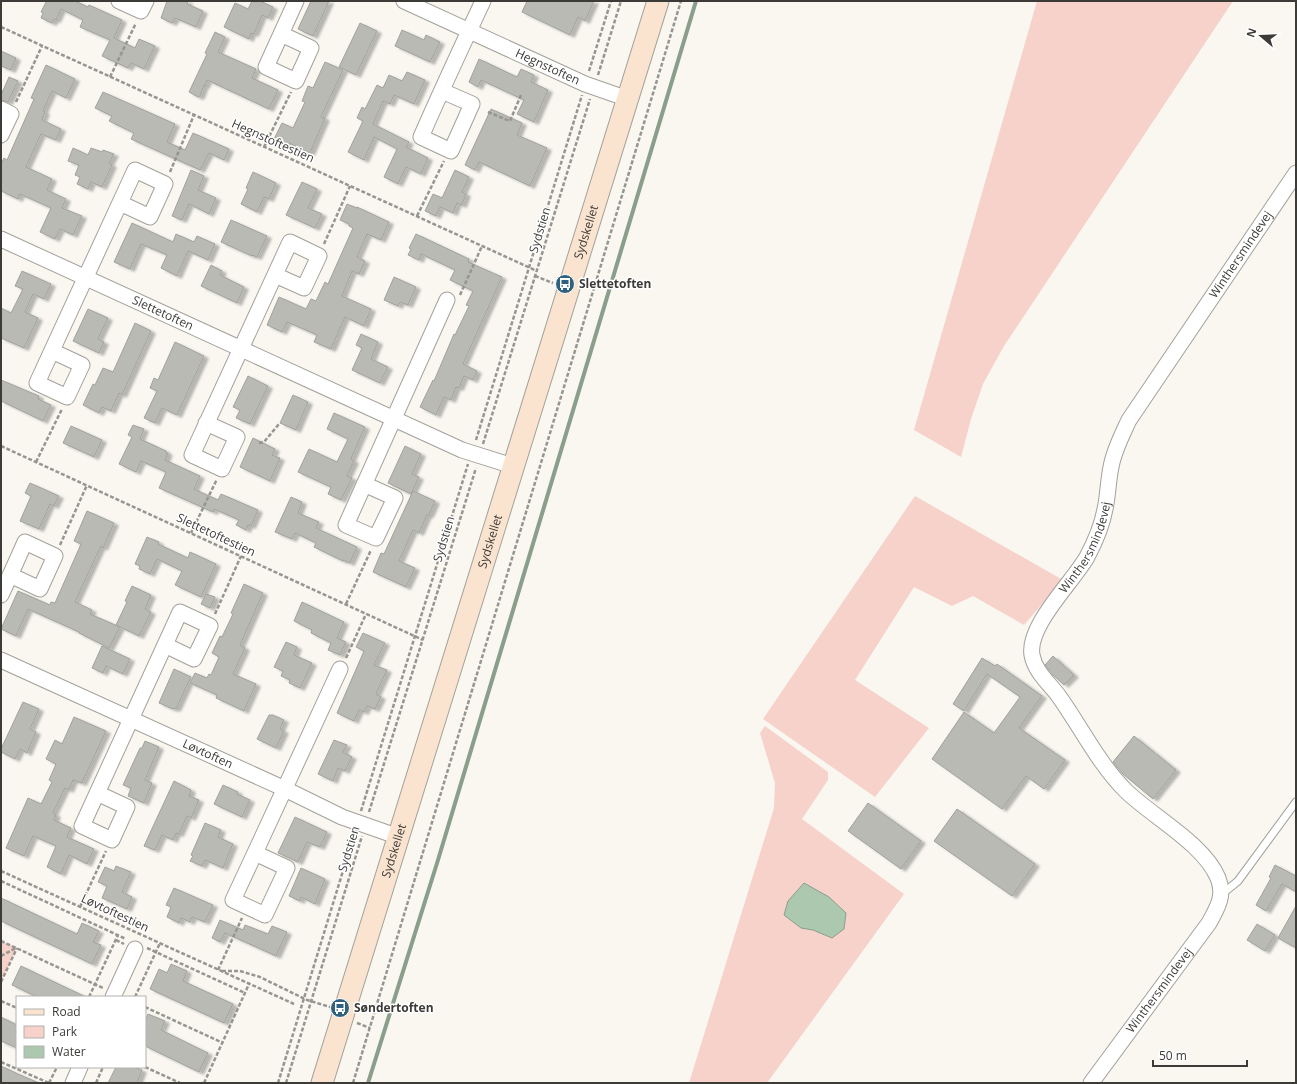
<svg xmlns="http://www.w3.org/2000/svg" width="1297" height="1084" font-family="'Open Sans',sans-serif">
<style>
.green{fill:#f6d2ca}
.water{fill:#acc9b0;stroke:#8a9e8c}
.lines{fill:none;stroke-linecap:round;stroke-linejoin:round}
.stream{stroke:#8a9e8c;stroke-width:4}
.building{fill:#b8bab3;stroke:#a0a29b;filter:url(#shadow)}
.lane-casing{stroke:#a3a19b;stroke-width:9}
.street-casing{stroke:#a3a19b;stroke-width:17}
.secondary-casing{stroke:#a3a19b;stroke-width:23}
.path{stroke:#969590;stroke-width:2.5;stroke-dasharray:4 2;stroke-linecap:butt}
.lane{stroke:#fff;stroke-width:7}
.street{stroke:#fff;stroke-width:15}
.secondary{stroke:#fae4cf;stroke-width:21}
.labels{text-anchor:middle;stroke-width:3;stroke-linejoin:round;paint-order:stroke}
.street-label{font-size:12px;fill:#3c3b38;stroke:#fff}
.poi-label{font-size:12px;font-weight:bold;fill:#3c3b38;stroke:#fff;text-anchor:start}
</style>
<defs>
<filter id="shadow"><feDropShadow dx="4.5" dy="2.5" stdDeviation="1" flood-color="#0004"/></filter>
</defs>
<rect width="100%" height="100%" fill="#f9f7f0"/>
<!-- green -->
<g class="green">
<path d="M1037,1H1233L1004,346L983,384L971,419L961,457L914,430Z"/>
<path d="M915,496L1063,580L1024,625L973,596L952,606L914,587L855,680L929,728L875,797L763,719Z"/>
<path d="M765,726L828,772V780L802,819L904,894L767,1083H689L774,808L775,783L760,733Z"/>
<path d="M1,941L17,948L1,982Z"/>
</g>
<!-- water -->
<path class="water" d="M804,883L829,897L846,913L844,929L832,938L813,930L801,928L784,915L788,901Z"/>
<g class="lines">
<!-- stream -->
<path class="stream" d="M368,1083L438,860L696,1"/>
</g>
<!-- building -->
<g class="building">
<path d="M45,1H75L88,7L89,5L122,20L114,38L135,48L139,39L155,46L144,69L131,63L128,68L102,56L110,40L80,27L83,20L61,9L56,20L54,19L52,23L41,18L43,13L41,12L46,2Z"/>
<path d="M167,1H188L187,4L203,11L196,27L175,18L172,23L161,18Z"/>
<path d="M252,1H260L273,7L268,18L262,15L254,34L251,33L249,39L224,27L235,3L248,9Z"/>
<path d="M311,1H329L313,36L298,29Z"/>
<path d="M527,1H594L585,21L578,17L570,35L522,12Z"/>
<path d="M360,23L377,31L356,75L339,67Z"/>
<path d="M402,30L424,40L426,35L440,42L430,62L395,46Z"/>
<path d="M215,32L225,37L218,52L256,69L252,78L278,90L269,109L207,80L205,86L204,85L200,96L198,97L189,92L207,54L205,53Z"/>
<path d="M1,51L16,58L11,70L1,66Z"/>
<path d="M479,59L517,77L521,69L534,75L531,82L548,90L534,122L517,114L524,100L481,80L478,87L469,82Z"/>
<path d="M325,62L343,70L321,117L325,118L310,153L289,143L286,149L272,143L282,123L293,128L305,102L302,101L308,86L313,88Z"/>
<path d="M46,65L75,79L66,98L52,91L43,111L45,112L42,120L61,129L56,140L41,134L26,167L52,179L47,190L66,199L62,208L82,216L73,235L60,229L55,239L40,232L51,208L20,194L18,199L1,191V164L4,158L7,160L34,99L31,98Z"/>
<path d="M407,72L425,80L414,104L394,95L390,104L383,101L373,124L409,142L406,147L428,158L421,174L406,167L398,184L384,177L397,149L374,137L364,160L348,152L363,121L357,118L362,107L365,109L377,85L383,88L389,75L402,81Z"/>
<path d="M9,77L18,81L8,102L1,100V95Z"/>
<path d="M103,92L175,124L167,142L185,150L193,133L229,149L224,160L209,153L200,170L131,139L134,133L109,121L112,116L95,108Z"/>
<path d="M491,109L522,123L517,135L547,148L530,186L479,162L475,170L465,165Z"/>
<path d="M73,148L88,155L91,148L102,152L103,150L114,154L109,163L112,165L102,187L91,182L88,189L77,184L80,177L75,175L79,165L68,161Z"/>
<path d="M191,170L204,176L198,190L216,198L209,214L189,204L182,220L172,216Z"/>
<path d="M455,170L469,177L462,192L466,194L462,205L457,203L453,213L440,207L436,216L425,211L433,194L442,198Z"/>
<path d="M253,172L276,183L269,199L264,197L257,212L241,204L248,189L246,188Z"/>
<path d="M302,182L317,189L308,208L322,214L315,228L286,215Z"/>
<path d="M347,204L357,208V207L389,222L381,240L367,234L357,257L365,261L359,274L352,271L342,296L371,309L364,326L345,317L331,349L314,342L317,335L287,322L282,332L267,325L279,297L306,309L311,299L316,301L325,282L328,284L353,228L349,226V224L340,220Z"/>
<path d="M231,220L267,236L257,257L252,255V256L221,242Z"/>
<path d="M132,223L173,242L176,234L194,242L197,236L215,244L208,260L188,251L177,276L161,268L167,255L141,244L130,269L114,262Z"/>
<path d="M416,234L469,259L468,262L502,277L463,364L477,371L473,380L464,376L459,388L456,387L451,400L444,397L436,415L420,407L433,380L434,381L454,334L455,335L469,306L466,305L473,291L450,280L455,270L421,254L419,260L408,255L411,249L409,248Z"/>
<path d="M211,265L222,271L220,275L244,287L237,303L201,286Z"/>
<path d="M22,271L51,284L44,299L33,294L25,312L38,318L24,348L1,338V308L11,313L23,289L15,286Z"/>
<path d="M394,277L416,287L408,305L400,302L398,306L384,300Z"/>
<path d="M88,309L108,318L98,339L104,342L99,353L73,341Z"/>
<path d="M135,323L151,331L122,395L119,393L111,411L102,407L99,413L83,405L93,384L95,385L103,368L113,372Z"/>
<path d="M361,334L378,342L371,359L388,367L380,383L352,370L362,348L356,345Z"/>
<path d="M175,342L204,356L177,415L162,408L155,423L144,418L157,391L150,388L154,378L158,380Z"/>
<path d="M248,376L268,386L250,424L236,418L240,410L233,407Z"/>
<path d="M1,380L39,396L38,399L51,405L43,421L1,401Z"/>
<path d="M293,395L308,402L296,430L280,423Z"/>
<path d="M334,413L365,427L351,459L354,461L347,476L352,478L341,500L328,494L331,487L298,472L309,449L337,462L348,439L327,429Z"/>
<path d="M133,425L144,429L140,439L166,451V453H168L165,460L200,476L194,489L218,500L221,494L258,510L251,526L248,525L246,530L236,525L239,520L214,509L213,512L159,488L166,472L141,461L136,472L119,464L132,437L128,435Z"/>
<path d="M71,426L102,440L94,457L63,443Z"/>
<path d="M253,438L275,449L272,455L280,458L270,481L240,467Z"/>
<path d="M405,446L421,454L412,474L419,477L411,494L388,483Z"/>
<path d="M30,483L59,496L54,506L50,504L39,529L20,521L31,496L25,493Z"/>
<path d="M413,491L435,501L429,515H427L419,533L413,530L399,561L415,568L406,587L373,572L381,553L384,554Z"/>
<path d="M291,497L302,502L298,513L319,522L316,528L357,547L350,563L343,560V561L314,547L316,543L295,533L292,539L275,532Z"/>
<path d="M87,511L114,523L103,548L101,546L75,602L92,610L90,614L120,627L109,648L79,633V632L28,609L16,636L1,629L18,591L50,605L51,602L55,603L81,544L74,541Z"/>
<path d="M147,537L159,542L158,544L188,558L190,552L216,564L201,597L175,585L182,571L157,559L150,574L139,569L140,566L135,564Z"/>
<path d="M244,584L263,593L240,645L245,648L233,674L256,684L244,711L216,698L217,695L190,683L195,673L207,678L209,674L211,675L219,657L212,653L220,636L222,637L233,614L231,613Z"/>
<path d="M132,586L151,595L145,609L151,612L139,636L116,625L127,602L125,601Z"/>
<path d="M206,594L215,597L210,608L201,604Z"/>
<path d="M302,602L344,622L337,638L346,642L340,655L328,650L331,643L311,633L312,630L294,621Z"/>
<path d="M363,633L385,643L374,665L387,670L376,694L381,697L375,709L367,706L364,712L359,710L354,721L337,713L364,651L356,647Z"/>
<path d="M286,642L297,647L294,655L312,663L300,688L289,683L290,680L281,676L283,671L274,667Z"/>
<path d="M102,646L130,659L123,674L106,666L103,673L92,668Z"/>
<path d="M1053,656L1074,675L1064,685L1053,675L1045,665Z"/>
<path d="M982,658L995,666L997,664L1042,696L1019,728L1065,760L1044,789L1026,776L1002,809L932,759L964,712L994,733L1020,697L987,674L964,711L953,704Z"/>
<path d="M174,669L191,677L176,709L174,708L173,709L159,703Z"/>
<path d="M23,702L39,709L30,729L36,732L27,753L20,749L15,759L1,752V749Z"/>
<path d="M269,715H273L284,720L280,729L284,731L276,748L257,739Z"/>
<path d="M74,717L106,731L82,783L73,780L69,790L65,788L53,813L56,815L54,820L71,828L67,837L94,849L87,864L69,855L61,874L47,867L56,846L33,836L24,856L6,848L28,798L41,804L52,782L49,780L56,764L46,759L55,740L62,744Z"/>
<path d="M1134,736L1176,770L1153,799L1123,774L1113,762Z"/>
<path d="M334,740L347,745L343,752L352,757L345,771L338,768L333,781L318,774Z"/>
<path d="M145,741L159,747L145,780L152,783L144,803L128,796L131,788L123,785L140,748H142Z"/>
<path d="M174,781L191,790L189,796L199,800L191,818L187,816L179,834L176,833L173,840L162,835L155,850L144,846Z"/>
<path d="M223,785L238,792L237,794L250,800L242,817L214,804Z"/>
<path d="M868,803L921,841L901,869L848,831Z"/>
<path d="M957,809L1035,864L1012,896L934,841Z"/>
<path d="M295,817L327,832L320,847L307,842L298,862L278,853Z"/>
<path d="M205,823L221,830L218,837L233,844L223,868L205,860L202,866L190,861L193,856L191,855Z"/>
<path d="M1275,865L1296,876V892L1282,884L1266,911L1256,905L1271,878L1269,877Z"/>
<path d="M116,866L131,872L122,892L132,897L127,909L102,898L107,886L98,882L105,867L114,871Z"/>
<path d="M301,868L325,879L315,904L301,897L300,901L289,896Z"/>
<path d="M174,888L213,905L205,922L192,917L190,922L181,918L179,923L167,917L171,907L166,905Z"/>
<path d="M1,898L77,934L82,923L99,931L93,942L101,945L92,964L1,921Z"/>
<path d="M1296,906V948L1278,938Z"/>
<path d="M220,920L243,930L245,925L268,934L272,926L287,932L276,956L225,933L220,942L212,938Z"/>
<path d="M1257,924L1275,935L1265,951L1247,940Z"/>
<path d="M171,964L187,971L183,981L233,1004L224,1023L150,989L159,969L167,973Z"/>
<path d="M21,966L48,979L86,997H37L12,985Z"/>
<path d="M148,1014L165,1021L161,1030L208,1053L199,1072L145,1046V1021Z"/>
<path d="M1,1017L17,1025V1048L1,1041Z"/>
<path d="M1,1066L18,1074L39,1083H1Z"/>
<path d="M116,1067H134L142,1070L137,1083H108Z"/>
</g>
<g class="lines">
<defs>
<path id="lane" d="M1222,894L1238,881L1296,802"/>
<g id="street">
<path d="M119,1L141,11L146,1"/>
<path id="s1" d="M404,1L585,84L628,99"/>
<path d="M281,34L311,48L296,81L266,67L296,1"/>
<path d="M442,91L472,104L451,151L421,137C441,91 462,46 483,1"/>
<path d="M1,109L11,114L1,135"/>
<path id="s2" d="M1,239L462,450L513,466"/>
<path d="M52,351L82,365L67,397L37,383L135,170L165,184L150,217L120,203"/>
<path d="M206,423L237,437L222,469L192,455L290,242L319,256L304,288L275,275"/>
<path d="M364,484L395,498L376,538L346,525L447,300"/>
<path d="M1,595C9,578 17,560 25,542L55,556L40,589L10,575"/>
<path id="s3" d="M1,660L285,789L342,817L399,837"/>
<path d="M97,793L127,807L112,840L82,826L180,612L210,626L194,659L165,645"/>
<path d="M255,853L287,868L265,915L233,900L260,842L340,669"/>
<path d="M113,997L135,949"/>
<path d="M73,1083L80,1067"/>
<path id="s4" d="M1091,1083L1209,923C1218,907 1225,895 1218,878C1204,844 1153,817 1126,791C1098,763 1081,727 1058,695C1049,683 1035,672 1032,655C1027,626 1072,583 1087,557C1095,542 1102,526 1105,509C1108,496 1108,481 1111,467C1114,450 1122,435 1129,420L1296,173"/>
</g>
<g id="secondary">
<path id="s5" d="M322,1083L658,1"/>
</g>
</defs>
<!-- lane casing -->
<use href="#lane" class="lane-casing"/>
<!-- street casing -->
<use href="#street" class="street-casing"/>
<!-- secondary casing -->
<use href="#secondary" class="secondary-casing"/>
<!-- path -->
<g class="path">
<path d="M1,27L537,271"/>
<path d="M589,71L611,1"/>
<path d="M598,75L621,1"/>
<path d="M110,77L136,23"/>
<path d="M16,102L42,46"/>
<path d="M488,112L510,121L521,95"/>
<path d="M264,147L291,92"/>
<path d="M170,172L194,115"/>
<path d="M417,216L444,161"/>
<path d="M324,244L350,186"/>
<path d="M535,276L553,283"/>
<path d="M460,295L482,246"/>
<path d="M476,440L582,95"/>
<path d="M259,443L264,442L279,424"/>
<path d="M483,444L590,99"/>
<path d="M1,446L423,640"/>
<path d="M36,462L62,409"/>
<path d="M191,533L217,479"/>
<path d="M60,545L87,485"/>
<path d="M346,604L371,550"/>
<path d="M215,614L241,556"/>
<path d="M346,658L366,614"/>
<path d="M361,811L468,464"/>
<path d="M369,812L476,468"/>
<path d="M1,871L294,1004"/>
<path d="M1,881L126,939"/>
<path d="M80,907L106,851"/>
<path d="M116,940L124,944"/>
<path d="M1,941L103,988"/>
<path d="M147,948L245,993"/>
<path d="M1,956L16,948"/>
<path d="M218,970L242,918"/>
<path d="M222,971H240L260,977L307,1000L330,1007"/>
<path d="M1,982L17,948"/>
<path d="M89,997L118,935"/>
<path d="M135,997L160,943"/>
<path d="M1,1001L17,1008"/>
<path d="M145,1007L223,1043"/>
<path d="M357,1023L370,1028"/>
<path d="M1,1062L49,1083"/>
<path d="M145,1067L180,1083"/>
<path d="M49,1083L57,1067"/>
<path d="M96,1083L103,1067"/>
<path d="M204,1083L249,984"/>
<path d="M278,1083L354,835"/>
<path d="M286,1083L362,836"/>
<path d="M353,1083L681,1"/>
</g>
<!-- lane -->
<use href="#lane" class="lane"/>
<!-- street -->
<use href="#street" class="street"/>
<!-- secondary -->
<use href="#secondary" class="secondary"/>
</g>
<!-- icons -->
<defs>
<symbol id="bus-disc" viewBox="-11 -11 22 22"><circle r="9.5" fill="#30617f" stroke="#fff"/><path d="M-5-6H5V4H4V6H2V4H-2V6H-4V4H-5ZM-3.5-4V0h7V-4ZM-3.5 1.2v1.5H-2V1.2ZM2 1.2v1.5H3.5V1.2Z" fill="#fff"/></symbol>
</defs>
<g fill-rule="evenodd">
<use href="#bus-disc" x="554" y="273" width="22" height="22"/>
<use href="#bus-disc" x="329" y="997" width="22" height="22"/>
</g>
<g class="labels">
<!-- street labels -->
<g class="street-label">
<text dy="4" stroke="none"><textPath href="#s1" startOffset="158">Hegnstoften</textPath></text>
<text transform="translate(273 141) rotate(24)" y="4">Hegnstoftestien</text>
<text transform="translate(540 230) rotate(-73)" y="4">Sydstien</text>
<text dy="4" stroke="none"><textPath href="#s5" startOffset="891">Sydskellet</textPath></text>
<text dy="4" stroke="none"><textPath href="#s4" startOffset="999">Winthersmindevej</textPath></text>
<text dy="4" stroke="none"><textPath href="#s2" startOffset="178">Slettetoften</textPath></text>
<text transform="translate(216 535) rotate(25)" y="4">Slettetoftestien</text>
<text transform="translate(444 539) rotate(-73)" y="4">Sydstien</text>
<text dy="4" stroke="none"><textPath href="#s5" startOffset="567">Sydskellet</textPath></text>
<text dy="4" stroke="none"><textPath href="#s4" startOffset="663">Winthersmindevej</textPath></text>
<text dy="4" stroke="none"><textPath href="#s3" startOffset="227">Løvtoften</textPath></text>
<text transform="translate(349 849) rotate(-73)" y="4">Sydstien</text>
<text dy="4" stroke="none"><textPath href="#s5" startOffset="243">Sydskellet</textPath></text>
<text transform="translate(115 913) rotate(25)" y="4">Løvtoftestien</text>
<text dy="4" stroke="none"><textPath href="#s4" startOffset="115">Winthersmindevej</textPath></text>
</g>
<!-- poi labels -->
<g class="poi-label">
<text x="579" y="288">Slettetoften</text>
<text x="354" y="1012">Søndertoften</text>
</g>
</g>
<!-- border -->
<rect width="1297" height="1084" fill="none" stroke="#3c3b38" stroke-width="4"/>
<!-- legend -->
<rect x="16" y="996" width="130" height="72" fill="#ffffff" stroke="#b1b1af"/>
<rect x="24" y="1009" width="20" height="6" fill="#fae4cf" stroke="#b1b1af"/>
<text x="52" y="1016" font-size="12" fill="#3c3b38">Road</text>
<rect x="24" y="1026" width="20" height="12" fill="#f6d2ca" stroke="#b1b1af"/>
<text x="52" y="1036" font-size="12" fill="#3c3b38">Park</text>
<rect x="24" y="1046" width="20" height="12" fill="#acc9b0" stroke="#b1b1af"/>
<text x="52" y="1056" font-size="12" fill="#3c3b38">Water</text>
<!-- north arrow -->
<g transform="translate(1261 36) rotate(289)" stroke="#ffffff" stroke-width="3" paint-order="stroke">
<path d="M0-3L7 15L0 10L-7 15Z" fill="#3c3b38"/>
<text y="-6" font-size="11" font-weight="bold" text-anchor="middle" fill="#3c3b38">N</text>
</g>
<!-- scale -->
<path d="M1153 1060v6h94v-6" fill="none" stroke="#3c3b38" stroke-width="2"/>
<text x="1159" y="1060" font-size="12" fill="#3c3b38" stroke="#ffffff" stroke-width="3" paint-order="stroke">50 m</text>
</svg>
